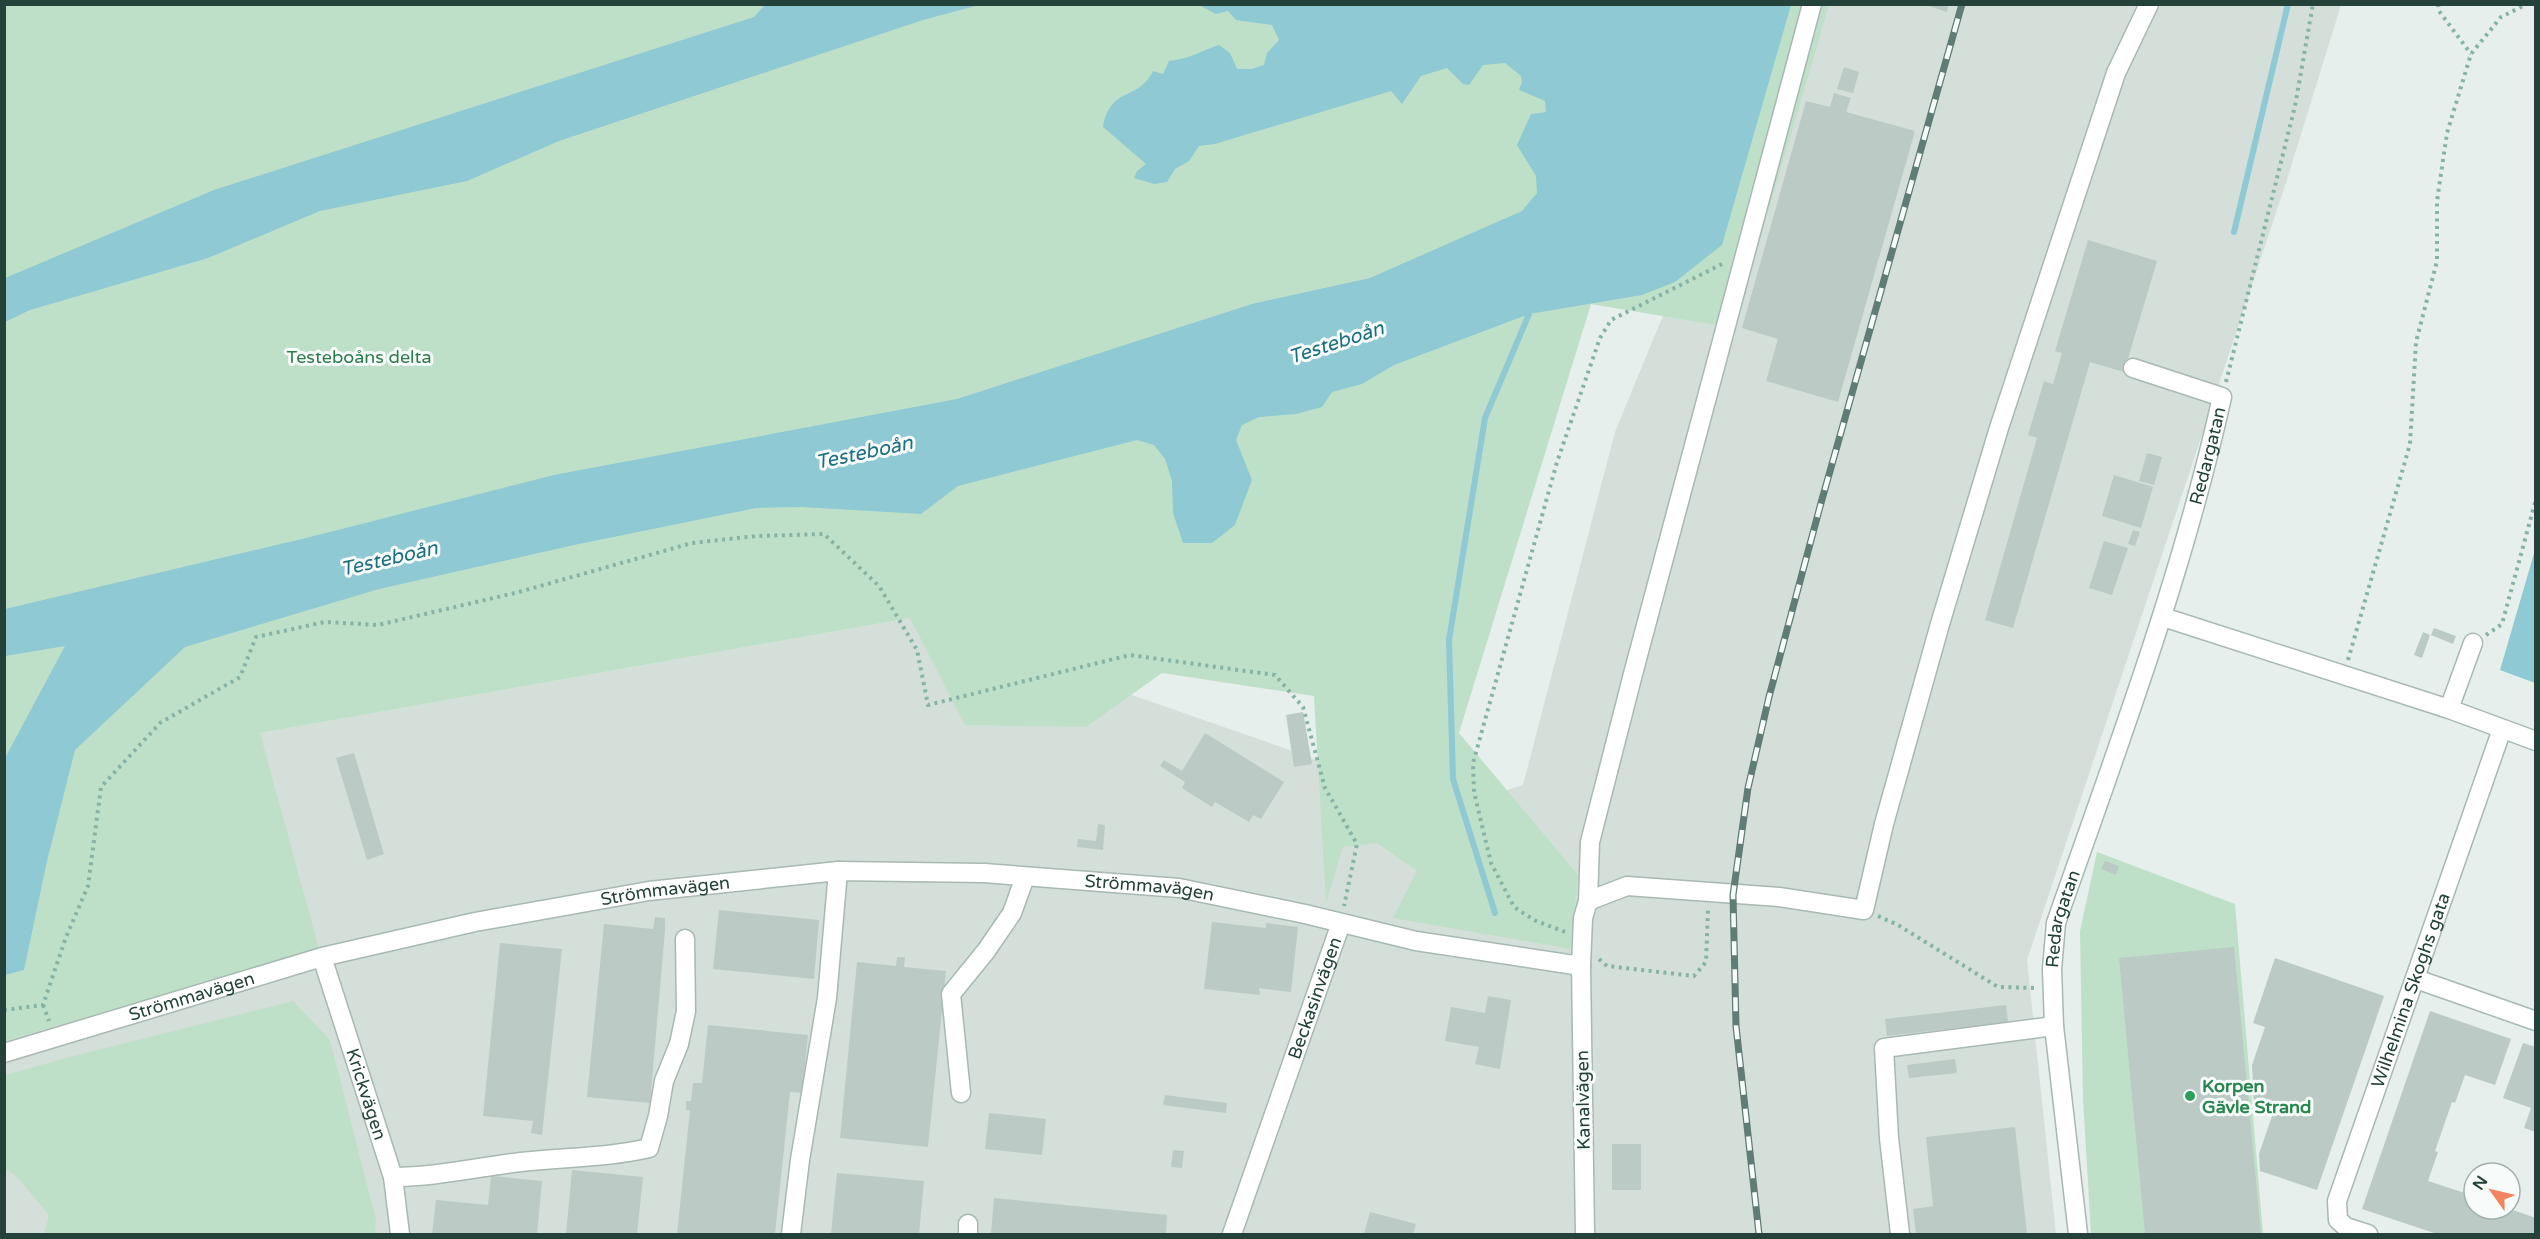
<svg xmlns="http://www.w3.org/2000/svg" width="2540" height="1239" font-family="'Varela Round',sans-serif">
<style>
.built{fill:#d4dfda}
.green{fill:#bfe0c8}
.water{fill:#8ec9d4}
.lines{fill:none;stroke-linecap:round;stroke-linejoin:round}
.stream{stroke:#8ec9d4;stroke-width:6}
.building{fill:#bbcac4}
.minor-casing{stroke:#a8b8b2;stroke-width:21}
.path{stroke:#86b3a5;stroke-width:4;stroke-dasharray:3 4.5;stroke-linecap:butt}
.minor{stroke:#fff;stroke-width:18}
.rail-casing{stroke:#5f7d75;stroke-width:7}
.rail{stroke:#f7fbf9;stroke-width:4.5;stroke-dasharray:14;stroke-linecap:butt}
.leisure-dot{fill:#2e9e5b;stroke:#f7fbf9;stroke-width:2}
.labels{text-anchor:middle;stroke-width:6;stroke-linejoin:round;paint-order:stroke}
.park-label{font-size:18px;fill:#2d7a4b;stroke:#f7fbf9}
.street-label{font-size:18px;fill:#24423a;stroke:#f7fbf9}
.leisure-label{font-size:18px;font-weight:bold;fill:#27864d;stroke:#f7fbf9;text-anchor:start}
.water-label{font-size:20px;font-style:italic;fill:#1c6f80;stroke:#f7fbf9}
</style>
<rect width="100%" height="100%" fill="#e6efeb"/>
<!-- built -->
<path class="built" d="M1791,5H2341L2285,186L2027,960L2056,1234H5V1033L318,949L259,733L910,618L1304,755L1435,814L1523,785L1615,432Z"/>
<!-- green -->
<g class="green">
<path d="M4,5H1829L1734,328L1591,304L1459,733L1578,875L1571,949L1393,918L1417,871L1377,843L1343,847L1326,903L1314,696L1162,673L1086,727L965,725L910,618L260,733L319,949L5,1041Z"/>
<path d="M2097,852L2235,904L2263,1234H2091L2083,1099L2080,931Z"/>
<path d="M293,1001L330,1040L376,1220L375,1234H44L49,1215L17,1177L5,1168V1075L73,1056Z"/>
</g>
<!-- water -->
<g class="water">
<path d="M765,5H979L923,20L559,141L467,181L320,211L208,258L30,310L5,322V278L214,190L754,17Z"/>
<path d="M1199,5H1791L1722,245L1675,282L1642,295L1529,314L1394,365L1362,384L1332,392L1322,407L1296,414L1259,417L1242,425L1236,440L1252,480L1235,525L1212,543H1183L1173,513L1172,481L1165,459L1154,445L1137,440L958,486L921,514L802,507L756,508L574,545L379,589L185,647L75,750L47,861L24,970L5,975V758L65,646L5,656V609L310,537L554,475L957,399L1252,304L1370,278L1522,211L1537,193L1536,176L1517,145L1531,114L1546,112L1545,101L1519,90L1522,82L1521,76L1505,63L1483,65L1469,85L1463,84L1447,68L1421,76L1402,104L1391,91L1215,144L1199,146L1189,161L1175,169L1167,182L1154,184L1134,178L1137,171L1146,164L1103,127C1111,85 1138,102 1153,71L1163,74L1169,61C1189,59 1201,51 1219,45L1230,53L1237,69H1251L1264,65L1267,53L1279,40L1272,25L1236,20L1228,11L1216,14Z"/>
<path d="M2535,550V683L2500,670Z"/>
</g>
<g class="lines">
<!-- stream -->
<g class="stream">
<path d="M2234,232L2288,4"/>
<path d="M1495,913L1453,779L1449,640L1485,418L1529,314"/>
</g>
</g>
<!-- building -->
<g class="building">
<path d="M1923,4H1949L1947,12Z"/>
<path d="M1844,67L1859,72L1853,93L1837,89Z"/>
<path d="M1834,93L1851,98L1846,112L1915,131L1838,402L1766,381L1778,339L1742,328L1806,101L1830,107Z"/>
<path d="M2088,240L2157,261L2124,372L2090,362L2013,628L1985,620L2037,438L2028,435L2044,381L2053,384L2062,353L2055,351Z"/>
<path d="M2147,453L2162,457L2154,485L2139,481Z"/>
<path d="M2114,475L2153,487L2141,528L2102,516Z"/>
<path d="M2133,530L2140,532L2135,546L2128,544Z"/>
<path d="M2104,541L2128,548L2112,595L2089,588Z"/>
<path d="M2434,628L2456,636L2453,644L2431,635Z"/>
<path d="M2423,632L2430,635L2422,658L2414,655Z"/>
<path d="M1303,712L1312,764L1294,767L1286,715Z"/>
<path d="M1205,733L1284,782L1261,819L1253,815L1249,822L1215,802L1212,807L1182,788L1185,782L1160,766L1164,760L1182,771Z"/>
<path d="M354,753L384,854L367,860L336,758Z"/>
<path d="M1098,824L1105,825L1103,850L1077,847L1078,839L1096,841Z"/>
<path d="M2105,861L2119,866L2116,875L2101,869Z"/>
<path d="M719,910L819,920L814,979L713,969Z"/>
<path d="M655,917L665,918V930L650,1103L587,1097L604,924L653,929Z"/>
<path d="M1212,922L1266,928V923L1298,927L1291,992L1259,988L1260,995L1204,989Z"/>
<path d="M500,943L562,949L542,1135L531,1133L533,1121L483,1116Z"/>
<path d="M2234,947L2261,1234H2145L2119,958Z"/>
<path d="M897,957H905L904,967L946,971L928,1147L840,1138L857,962L896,966Z"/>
<path d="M2275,958L2384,996L2317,1190L2260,1171L2259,1154L2273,1113L2254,1107L2252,1065L2265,1027L2253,1023Z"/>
<path d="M1488,996L1511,1000L1500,1069L1475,1064L1479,1047L1445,1041L1451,1007L1485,1013Z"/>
<path d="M2006,1005L2008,1022L1887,1036L1885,1019Z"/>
<path d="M2430,1011L2511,1039L2495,1085L2465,1075L2455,1103L2452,1102L2435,1151L2438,1152L2428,1181L2474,1196V1209H2510L2536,1218V1234H2437L2362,1209Z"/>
<path d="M708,1025L808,1035L802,1093L790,1092L775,1234H677L690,1110H686V1101H691L693,1083H702Z"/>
<path d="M2523,1043L2536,1047V1132L2524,1128L2531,1108L2503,1098Z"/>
<path d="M1955,1059L1957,1073L1909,1078L1907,1065Z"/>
<path d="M1165,1095L1227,1103L1226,1113L1163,1105Z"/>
<path d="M989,1113L1046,1119L1042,1155L985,1149Z"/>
<path d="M2015,1127L2027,1234H1916L1913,1209L1933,1206L1926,1137Z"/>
<rect x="1612" y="1144" width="29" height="46"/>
<path d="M1173,1150L1184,1151L1182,1168L1171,1167Z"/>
<path d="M572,1170L643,1177L637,1234H566Z"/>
<path d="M837,1173L924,1181L919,1234H831Z"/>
<path d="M491,1176L542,1181L537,1234H432L436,1200L488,1205Z"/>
<path d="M994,1198L1167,1215L1166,1234H991Z"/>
<path d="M1370,1212L1416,1224L1413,1234H1364Z"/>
</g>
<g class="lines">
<defs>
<g id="minor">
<path d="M2163,617L2449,709L2536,741"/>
<path d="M2449,709L2473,643"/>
<path d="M1588,901L1627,886L1779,897L1864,910L1884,824L1940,624L1999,428L2116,73L2149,4"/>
<path id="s1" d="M322,957L393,1177L400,1234"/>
<path d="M2416,979L2536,1021"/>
<path id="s2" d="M4,1053L322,957L475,922L649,891L838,871L984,873L1179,888L1305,914L1416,941L1581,966"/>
<path d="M961,1093L951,994L986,951L1012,913L1025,877"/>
<path d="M393,1177C436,1177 478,1167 521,1162C564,1157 606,1158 649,1148L658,1116L664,1081L679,1044L686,1011L685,939"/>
<path d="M968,1224V1234"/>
<path d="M791,1234L800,1160L827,998L838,871"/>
<path id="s3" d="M1232,1234L1341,923"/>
<path d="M1585,1234L1581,966L1583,918L1588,901L1590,842L1633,674L1812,4"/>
<path d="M1900,1234L1889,1138L1884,1048L2054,1026"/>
<path id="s4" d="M2078,1234L2054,1026L2052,969L2056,923C2117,749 2182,577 2222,397L2133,368"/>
<path id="s5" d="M2368,1234L2346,1227L2338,1220L2337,1201L2502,729"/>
</g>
</defs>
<!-- minor casing -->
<use href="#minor" class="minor-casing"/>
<!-- path -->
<g class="path">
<path d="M2438,4L2439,11L2471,54"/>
<path d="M2226,382L2295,106L2313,4"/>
<path d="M2486,635L2502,624L2536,499"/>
<path d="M2348,660L2410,444L2416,342L2437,261V201L2447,133L2471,54L2501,17L2527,4"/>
<path d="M1878,916L1898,925L1998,987L2037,988"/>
<path d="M1565,932L1534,920L1514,907L1491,863L1474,792L1473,763L1557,462L1600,338L1611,320L1726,262"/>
<path d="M1599,959L1607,966L1694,976L1706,962L1708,909"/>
<path d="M43,1005L49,1021"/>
<path d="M4,1010L43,1005L66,937L88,886L101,787L160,723L240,677L256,637L325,622L378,625L519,592L692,543L756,536L824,534L879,586L917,650L928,705L1130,655L1275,675L1303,707L1325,788L1357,844L1344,906"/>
</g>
<!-- minor -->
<use href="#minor" class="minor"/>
<defs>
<path id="rail" d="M1759,1234L1736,1026L1733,895L1748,788L1769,697L1821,503L1962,4"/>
</defs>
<!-- rail casing -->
<use href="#rail" class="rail-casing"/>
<!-- rail -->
<use href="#rail" class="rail"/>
</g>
<!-- markers -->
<circle class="leisure-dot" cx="2190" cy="1096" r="6"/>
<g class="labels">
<!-- park labels -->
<g class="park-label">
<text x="359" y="363">Testeboåns delta</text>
</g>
<!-- street labels -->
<g class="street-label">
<text dy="6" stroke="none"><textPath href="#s4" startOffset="804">Redargatan</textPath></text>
<text dy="6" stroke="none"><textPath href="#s2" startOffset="1168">Strömmavägen</textPath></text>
<text dy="6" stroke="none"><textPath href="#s2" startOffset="682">Strömmavägen</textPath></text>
<text dy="6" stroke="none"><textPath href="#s4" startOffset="318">Redargatan</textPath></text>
<text dy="6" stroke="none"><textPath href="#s5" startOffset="276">Wilhelmina Skoghs gata</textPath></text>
<text dy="6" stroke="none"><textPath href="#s2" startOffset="196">Strömmavägen</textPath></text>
<text dy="6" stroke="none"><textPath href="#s3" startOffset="250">Beckasinvägen</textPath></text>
<text dy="6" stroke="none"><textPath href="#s1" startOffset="144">Krickvägen</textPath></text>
<text transform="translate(1583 1100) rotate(-91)" y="6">Kanalvägen</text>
</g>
<!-- leisure labels -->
<g class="leisure-label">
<text x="2202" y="1092">Korpen<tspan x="2202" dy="21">Gävle Strand</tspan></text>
</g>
<!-- water labels -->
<g class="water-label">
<text transform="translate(1336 342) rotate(-18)" y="7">Testeboån</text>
<text transform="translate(864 452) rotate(-12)" y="7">Testeboån</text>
<text transform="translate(389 558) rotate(-13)" y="7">Testeboån</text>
</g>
</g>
<!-- border -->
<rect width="2540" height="1239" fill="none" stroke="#24423a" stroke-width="12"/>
<!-- north arrow -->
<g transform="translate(2492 1191) rotate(304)"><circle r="28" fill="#f7fbf9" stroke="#a3b1ad" stroke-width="1.5"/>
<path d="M0-4.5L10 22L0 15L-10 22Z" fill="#f4845f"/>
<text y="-9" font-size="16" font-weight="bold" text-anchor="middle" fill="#24423a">N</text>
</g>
</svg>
